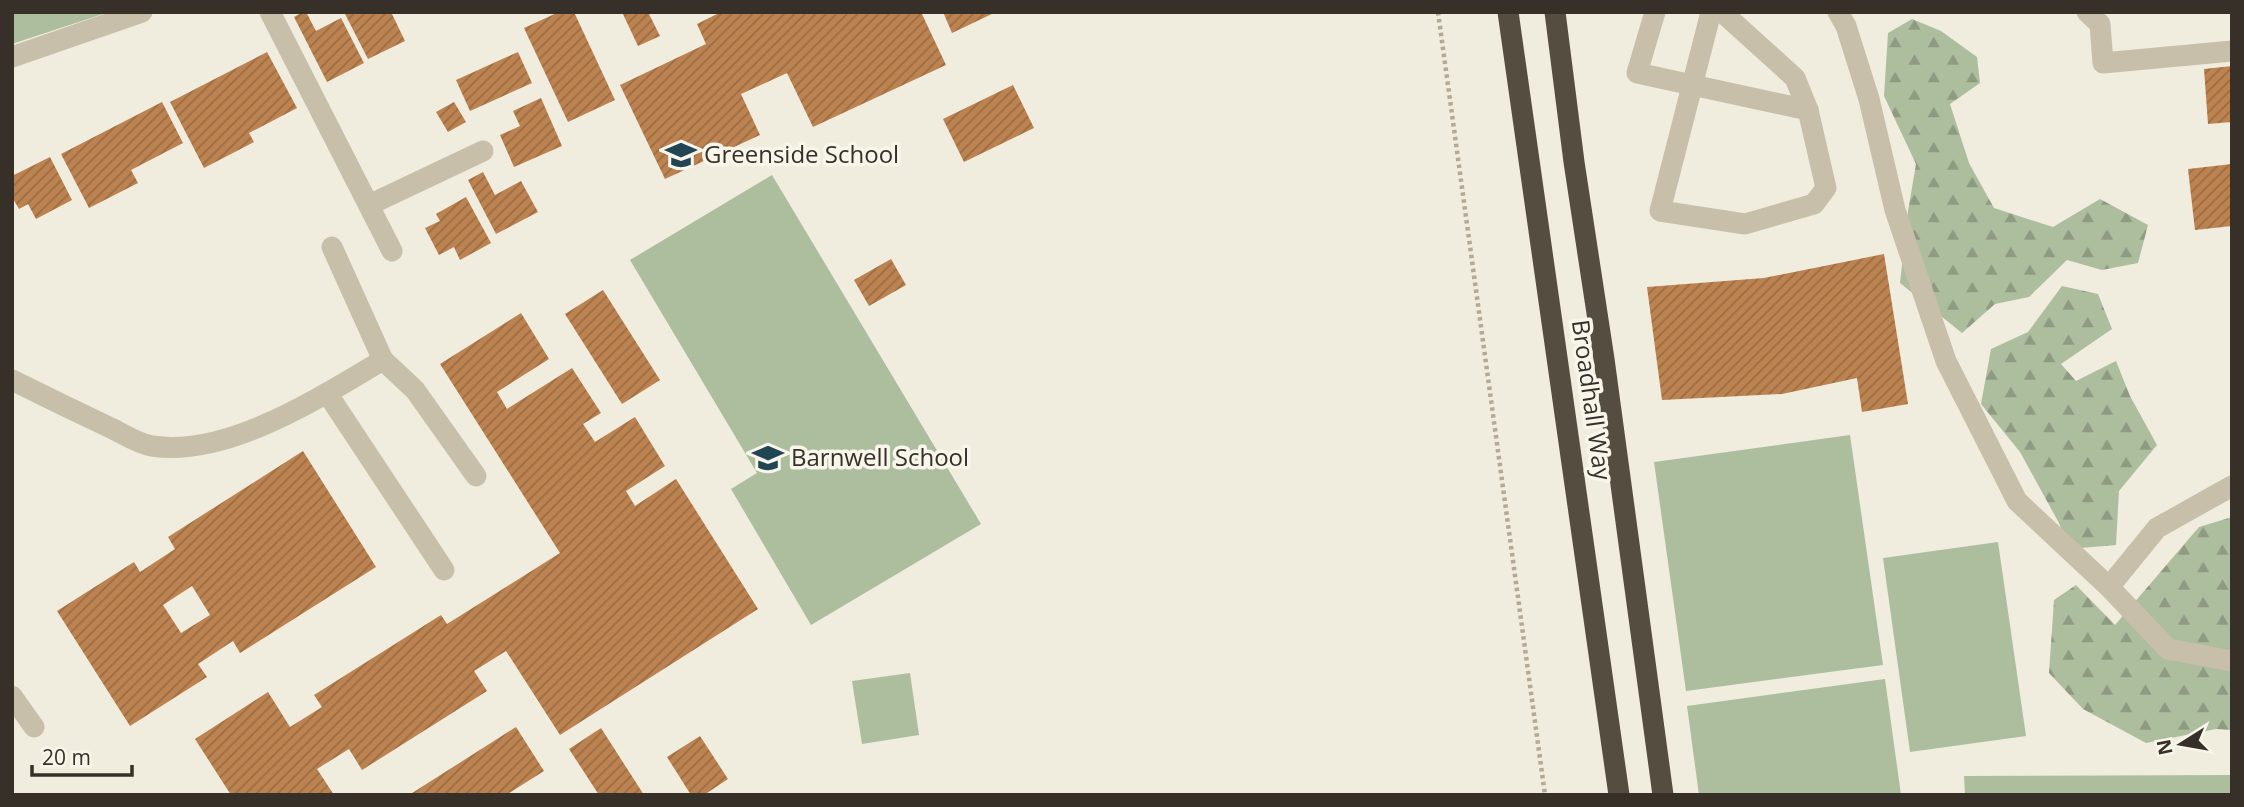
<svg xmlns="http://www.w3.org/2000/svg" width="2244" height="807" font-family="'Open Sans',sans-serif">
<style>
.green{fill:#adbe9f}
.forest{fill:url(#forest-firs)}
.building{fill:url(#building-hatch);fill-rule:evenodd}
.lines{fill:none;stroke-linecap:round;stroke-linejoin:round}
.path{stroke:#b3a995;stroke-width:4.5;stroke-dasharray:3.5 3.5;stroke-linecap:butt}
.minor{stroke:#c8bfab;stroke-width:21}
.highway{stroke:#564d41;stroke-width:21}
.labels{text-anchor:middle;stroke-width:7;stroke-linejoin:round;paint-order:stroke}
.poi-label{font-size:24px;fill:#363029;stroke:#f8f5ea;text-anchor:start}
.street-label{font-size:24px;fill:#363029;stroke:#f8f5ea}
</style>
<defs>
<pattern id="forest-firs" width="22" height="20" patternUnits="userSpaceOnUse" patternTransform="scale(1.75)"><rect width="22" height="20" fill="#adbe9f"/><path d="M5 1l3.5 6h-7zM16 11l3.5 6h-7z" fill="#8e9b82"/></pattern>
<pattern id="building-hatch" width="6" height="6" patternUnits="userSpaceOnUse" patternTransform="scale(1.75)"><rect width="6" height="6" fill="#bc8351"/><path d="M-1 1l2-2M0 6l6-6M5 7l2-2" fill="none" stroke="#9a6c43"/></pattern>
</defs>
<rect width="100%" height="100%" fill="#f0ecde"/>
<!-- green -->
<g class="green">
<path d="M12,12H109L12,44Z"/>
<path d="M772,175L981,524L811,625L731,489L757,473L630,260Z"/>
<path d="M1850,435L1883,665L1686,691L1654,462Z"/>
<path d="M1998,542L2026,736L1910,752L1883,558Z"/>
<path d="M910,673L919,735L862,744L852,681Z"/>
<path d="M1885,679L1901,795H1699L1687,706Z"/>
<path d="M2232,775V795H1965L1964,776Z"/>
</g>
<!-- forest -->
<g class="forest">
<path d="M1912,19L1941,31L1977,57L1980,83L1950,104L1969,163L1994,208L2053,227L2100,199L2148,225L2138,263L2102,270L2067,260L2029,297L1995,304L1962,333L1900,283L1908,211L1916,164L1884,96L1888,33Z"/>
<path d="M2062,286L2098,294L2112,329L2061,364L2076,381L2116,361L2130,396L2157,445L2119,491L2116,545L2069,549L2059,523L2020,452L1981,404L1991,349L2028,332Z"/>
<path d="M2232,517V730L2216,729L2146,743L2083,709L2049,673L2054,600L2076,585L2115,625L2199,527Z"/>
</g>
<!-- building -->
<g class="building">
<path d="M303,12H306L316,31L341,18L364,63L327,82L294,17Z"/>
<path d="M344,12H391L405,41L368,59Z"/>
<path d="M559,12H574L615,100L568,122L524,28Z"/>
<path d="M622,12H648L660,36L638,46Z"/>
<path d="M721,12H921L946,65L813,127L787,73L741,94L760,135L665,179L620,85L706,44L697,24Z"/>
<path d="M943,12H996L952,33Z"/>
<path d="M267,52L297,108L249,133L254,142L204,168L170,102Z"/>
<path d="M518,52L532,83L470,111L456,80Z"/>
<path d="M2232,66V122L2208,124L2204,69Z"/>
<path d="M1013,85L1034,128L964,162L943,119Z"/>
<path d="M541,98L562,146L514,167L500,135L520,126L513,111Z"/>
<path d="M162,102L183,143L131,170L138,183L89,208L61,154Z"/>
<path d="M454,102L466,122L448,132L436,112Z"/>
<path d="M50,157L72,200L36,219L28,204L19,209L12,197V176Z"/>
<path d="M2232,164V226L2195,230L2188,169Z"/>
<path d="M483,172L495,195L521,181L538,212L496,234L468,180Z"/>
<path d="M466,197L491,243L460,260L454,247L439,255L425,228L440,221L436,214Z"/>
<path d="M1884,254L1908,404L1862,412L1857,378L1782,394L1662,400L1647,287L1764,278Z"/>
<path d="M891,259L906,285L869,306L854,280Z"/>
<path d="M603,290L660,380L622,404L565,314Z"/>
<path d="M521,313L549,359L497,392L507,409L572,368L601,413L583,424L595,442L635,417L665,466L626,491L635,506L676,479L758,609L560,735L506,651L474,671L487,691L362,770L349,749L317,769L334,795H231L195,739L268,692L290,727L322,707L314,695L441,615L447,624L560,553L440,364Z"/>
<path d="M303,451L376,567L240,653L233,641L198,664L207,677L130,726L57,611L134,562L140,572L175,549L168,537ZM192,586L210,615L181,633L163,605Z"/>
<path d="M516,727L544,771L506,795H409Z"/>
<path d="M601,728L644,795H599L569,749Z"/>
<path d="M700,736L728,779L704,795H691L667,757Z"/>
</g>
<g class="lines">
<!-- path -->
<path class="path" d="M1438,12L1545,795"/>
<!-- minor -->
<g class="minor">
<path d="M270,12L392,251"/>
<path d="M1655,12L1637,73L1808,110"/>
<path d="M1711,12L1660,211L1745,224L1814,204L1826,188L1808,110L1795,78L1722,12"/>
<path d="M1838,12L1846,26L1869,99L1895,210L1946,361L2017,501L2109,587L2157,528L2232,486"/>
<path d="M2087,12L2100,24L2103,63L2232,51"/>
<path d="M12,57L142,12"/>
<path d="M369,205L483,151"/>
<path d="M332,247L383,360L415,390L476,476"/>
<path d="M12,380C46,397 79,413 113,429C125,435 139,444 152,446C227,458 320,397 383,360"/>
<path d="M327,393L444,570"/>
<path d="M2109,587L2168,649L2232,661"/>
<path d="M12,696L34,727"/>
</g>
<!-- highway -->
<g class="highway">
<path d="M1508,12L1619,795"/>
<path d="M1555,12L1574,162L1604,359L1663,795"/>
</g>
</g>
<!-- icons -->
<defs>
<symbol id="school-bare" viewBox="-9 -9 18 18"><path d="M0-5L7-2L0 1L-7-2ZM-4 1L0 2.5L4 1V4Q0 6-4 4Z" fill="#224554" stroke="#f8f5ea" stroke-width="2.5" paint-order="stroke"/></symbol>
</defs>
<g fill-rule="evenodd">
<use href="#school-bare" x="659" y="133" width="44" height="44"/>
<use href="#school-bare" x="746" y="436" width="44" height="44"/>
</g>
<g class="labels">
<!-- poi labels -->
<g class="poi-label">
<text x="704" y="163">Greenside School</text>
<text x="791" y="466">Barnwell School</text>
</g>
<!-- street labels -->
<g class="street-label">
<text transform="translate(1591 400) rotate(82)" y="8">Broadhall Way</text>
</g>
</g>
<!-- border -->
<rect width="2244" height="807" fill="none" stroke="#363029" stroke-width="28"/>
<!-- north arrow -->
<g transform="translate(2181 744) rotate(259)" stroke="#f8f5ea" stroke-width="5" paint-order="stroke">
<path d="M0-5L12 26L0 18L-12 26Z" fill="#363029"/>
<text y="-10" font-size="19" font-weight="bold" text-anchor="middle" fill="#363029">N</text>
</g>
<!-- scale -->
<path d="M32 765v10h100v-10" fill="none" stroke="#363029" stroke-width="3.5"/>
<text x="42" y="765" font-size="21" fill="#363029" stroke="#f8f5ea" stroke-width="5" paint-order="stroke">20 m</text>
</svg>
